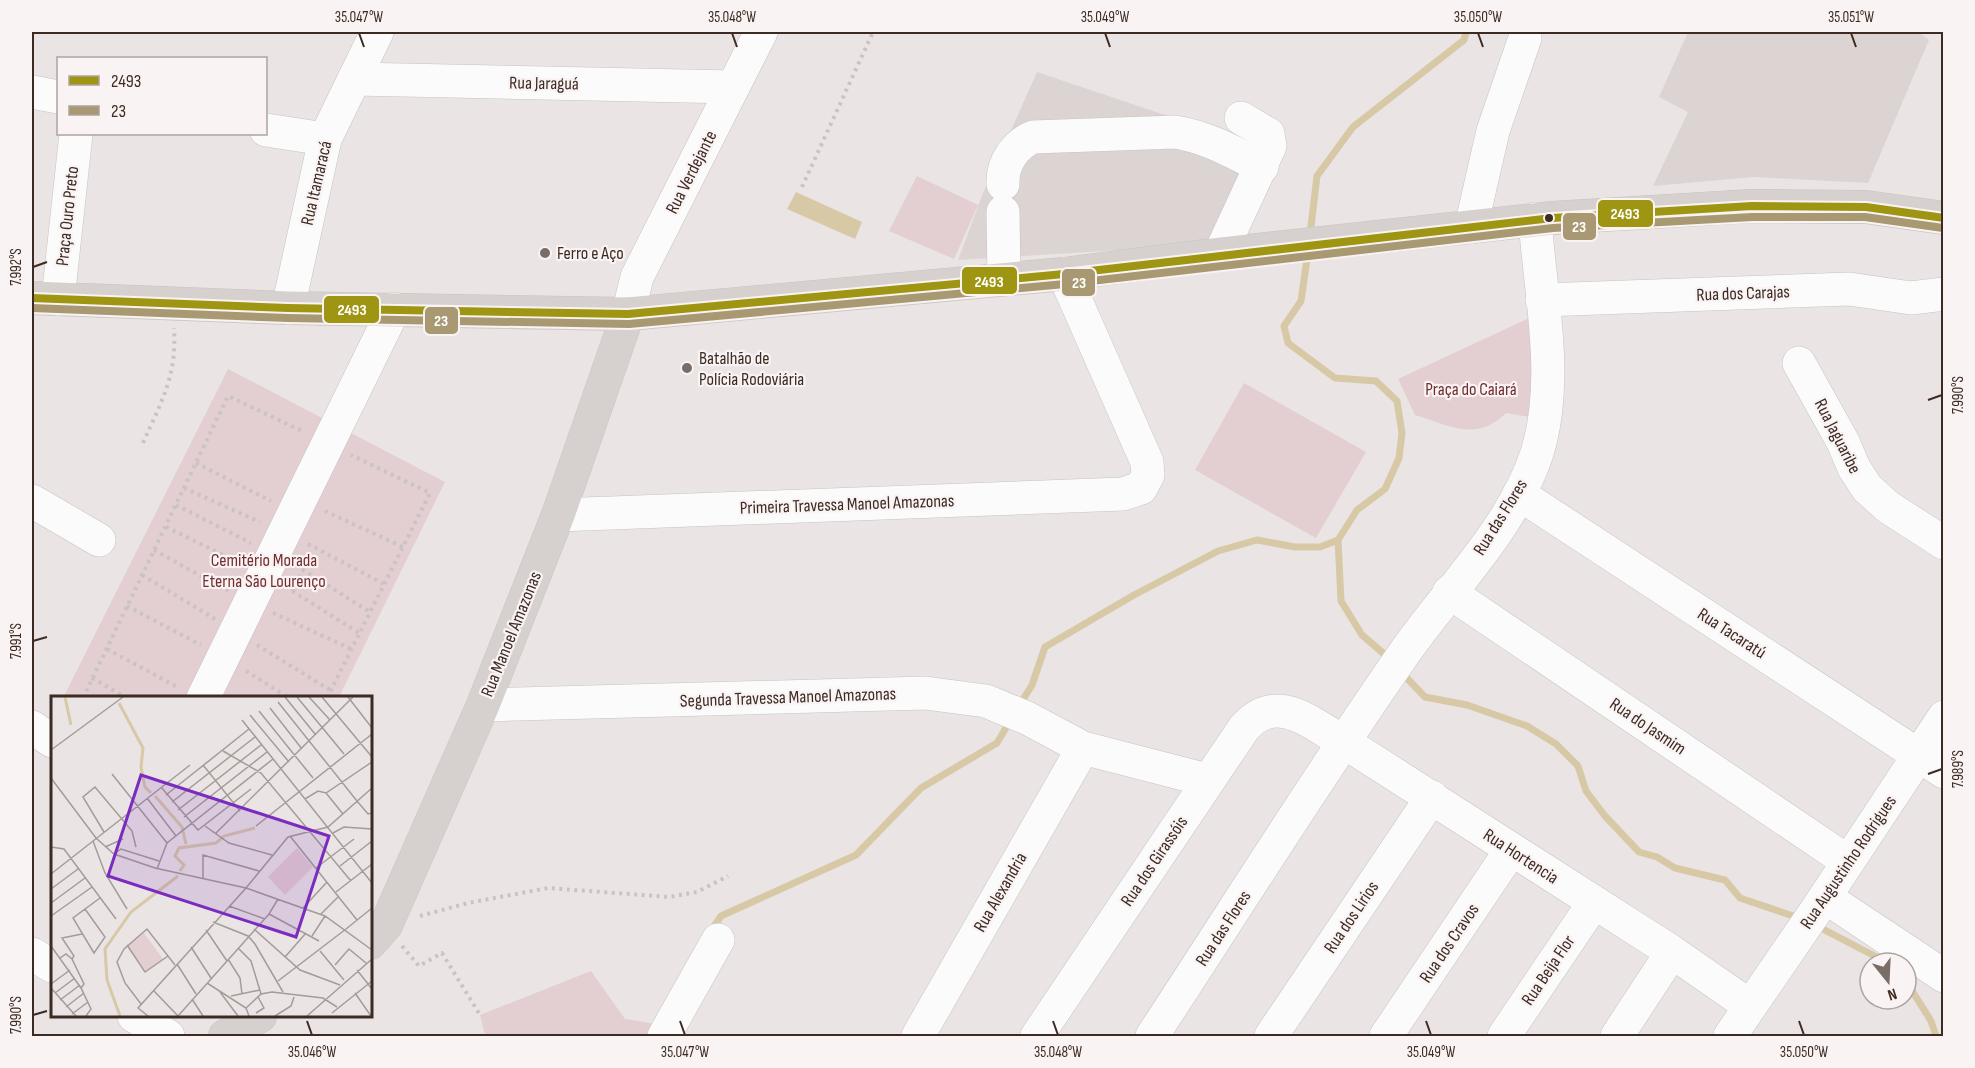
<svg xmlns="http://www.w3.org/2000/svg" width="1975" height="1068" font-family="'Sofia Sans Condensed',sans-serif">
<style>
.built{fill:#dbd4d3}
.green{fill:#e3ced1}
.water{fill:#d8c9a6}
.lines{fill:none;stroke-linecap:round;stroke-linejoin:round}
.stream{stroke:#d8c9a6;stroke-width:7}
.minor-casing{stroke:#c7c3c2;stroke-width:34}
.major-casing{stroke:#cac3c1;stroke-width:34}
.path{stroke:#cac3c1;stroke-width:4;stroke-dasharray:3 4.5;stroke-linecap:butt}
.minor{stroke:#fcfbfb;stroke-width:33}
.major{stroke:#d6d1ce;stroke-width:33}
.bus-1-casing{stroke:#f9f3f3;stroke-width:12}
.bus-2-casing{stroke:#f9f3f3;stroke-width:12}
.bus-1{stroke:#9e9512;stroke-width:8}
.bus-2{stroke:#a89972;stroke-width:8}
.ticks{fill:none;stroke:#3d2b23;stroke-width:2}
.bus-dot{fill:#3d2b23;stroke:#f9f3f3;stroke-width:2}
.poi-dot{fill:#7a6c67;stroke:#f9f3f3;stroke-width:2}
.labels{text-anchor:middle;stroke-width:4.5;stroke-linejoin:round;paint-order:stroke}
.street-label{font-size:18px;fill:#3d2b23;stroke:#f9f3f3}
.poi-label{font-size:18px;fill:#3d2b23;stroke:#f9f3f3;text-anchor:start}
.park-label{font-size:18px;fill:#732e31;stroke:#f9f3f3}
.inset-river{fill:none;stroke:#d8c9a6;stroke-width:3}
.inset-road{fill:none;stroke:#a59b97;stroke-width:1.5}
.view{fill:#7b2cbf;fill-opacity:0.15;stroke:#7b2cbf;stroke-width:3}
.inset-edge{fill:none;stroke:#3d2b23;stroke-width:3}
.line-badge{stroke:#f9f3f3;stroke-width:2}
.badge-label{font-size:16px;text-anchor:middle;font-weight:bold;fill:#fff}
.neatline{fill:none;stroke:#3d2b23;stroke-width:2}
.ticks-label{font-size:15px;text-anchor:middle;fill:#3d2b23}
</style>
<rect width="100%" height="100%" fill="#eae5e4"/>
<!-- built -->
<g class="built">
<path d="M1688,32H1919L1929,40L1868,183L1754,177L1653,186L1688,112L1659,97Z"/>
<path d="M1037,72L1165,115L1249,153L1219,244L958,260L983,193Z"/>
</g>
<!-- green -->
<g class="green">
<path d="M917,176L978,205L954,259L889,231Z"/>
<path d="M1529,318L1535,418L1506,413C1476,443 1449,425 1415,415L1398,379Z"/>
<path d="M228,369L445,482L339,697L63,698Z"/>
<path d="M1244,383L1366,452L1316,538L1195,470Z"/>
<path d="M591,971L625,1019L662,1025L656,1036L485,1035L480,1015Z"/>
</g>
<!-- water -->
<path class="water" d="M796,192L862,222L855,239L787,209Z"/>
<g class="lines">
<!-- stream -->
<g class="stream">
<path d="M1310,235L1317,176L1353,127L1464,40L1466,32"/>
<path d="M1338,540L1341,601L1362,635L1390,659"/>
<path d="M1401,672L1425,697L1467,705L1527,726L1556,744L1578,766L1586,791L1605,816L1639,852L1657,857L1675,868L1725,880L1740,898L1799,918"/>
<path d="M1019,706L1032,685L1045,647L1134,595L1218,551L1257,540L1295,547H1320L1338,540L1357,510L1385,489L1399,458L1402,433L1397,401L1376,381L1335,378L1288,343L1284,326L1301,301L1308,252"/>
<path d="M1817,926L1888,963"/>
<path d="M711,931L721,916L856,855L921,788L997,743L1010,721"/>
<path d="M1906,981L1931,1021L1936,1036"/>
</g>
<defs>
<g id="minor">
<path d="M354,79L733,87"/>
<path d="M32,92L58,97"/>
<path d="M266,130L325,139"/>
<path d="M1003,184C1002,163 1015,145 1033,137L1175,132C1207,137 1233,152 1262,167"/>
<path d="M1003,212L1004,278"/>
<path d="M1471,227L1493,131L1525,38"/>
<path d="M1220,254L1270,146L1268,134L1241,118"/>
<path d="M58,299L76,134"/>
<path d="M1542,300L1849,289L1911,298L1944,294"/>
<path d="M288,308L325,139L377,32"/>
<path d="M628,314L637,277L761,32"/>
<path d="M1799,363L1843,442L1854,468L1867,488L1888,507L1944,543"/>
<path d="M1519,494L1944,772"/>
<path d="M32,501L99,540"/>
<path d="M558,515L1123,494L1141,488L1148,475L1147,462L1064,274"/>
<path d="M1449,592L1847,861"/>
<path d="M203,698L394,309"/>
<path d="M483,705L925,693L986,701L1027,718L1083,748L1207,780"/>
<path d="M32,727L52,741"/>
<path d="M1825,897L1944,976"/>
<path d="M32,954L52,966"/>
<path d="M134,1016L168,1036"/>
<path d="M664,1036L718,940"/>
<path d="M918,1036L1083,748"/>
<path d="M1037,1036L1244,728C1277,691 1310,723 1344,742L1672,952L1750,1006"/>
<path d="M1152,1036C1236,908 1317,778 1405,652C1450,588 1512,529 1537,453C1560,379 1540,294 1535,219"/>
<path d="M1271,1036L1432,797"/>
<path d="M1386,1036L1511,850"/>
<path d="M1504,1036L1593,904"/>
<path d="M1617,1036L1672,952"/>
<path d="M1730,1036L1817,909L1944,717"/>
</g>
<g id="major">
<path d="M32,298L288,308L628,314L1064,274L1220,254L1552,218L1752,206L1866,207L1944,218"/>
<path d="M370,943L386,925L483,705L558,515L628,314"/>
<path d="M225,1036L260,1016"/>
</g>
</defs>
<!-- minor casing -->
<use href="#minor" class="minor-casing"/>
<!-- major casing -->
<use href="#major" class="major-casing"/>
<!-- path -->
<g class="path">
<path d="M802,187L873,32"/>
<path d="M143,443C162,400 177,376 174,328"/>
<path d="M196,463L271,501"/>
<path d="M184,488L260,522"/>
<path d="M176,505L251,543"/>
<path d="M325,511L403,547"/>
<path d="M166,527L240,563"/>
<path d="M308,544L384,584"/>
<path d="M154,550L228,591"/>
<path d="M142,575L215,619"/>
<path d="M286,587L359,633"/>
<path d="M292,591L303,570L370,612"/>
<path d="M127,606L201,645"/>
<path d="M273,613L351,649"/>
<path d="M257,645L330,690"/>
<path d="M107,649L179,688"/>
<path d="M246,671L289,698"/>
<path d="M92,678L127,698"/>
<path d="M83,698L228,396L304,432"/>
<path d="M327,698L430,493L351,455"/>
<path d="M420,916L468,903L548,888L669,897L697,892L728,876"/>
<path d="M402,946L419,966L442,953L480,1015"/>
</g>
<!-- minor -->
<use href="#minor" class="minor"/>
<!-- major -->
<use href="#major" class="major"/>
<defs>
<path id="bus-1" d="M32,298L288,308L628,314L1064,274L1552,218L1752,206L1866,207L1944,218"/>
<path id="bus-2" d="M32,308L288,318L629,324L1065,284L1553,228L1752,217H1865L1943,228"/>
</defs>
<!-- bus-1 casing -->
<use href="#bus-1" class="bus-1-casing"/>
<!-- bus-2 casing -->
<use href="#bus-2" class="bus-2-casing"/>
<!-- bus-1 -->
<use href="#bus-1" class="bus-1"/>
<!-- bus-2 -->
<use href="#bus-2" class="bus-2"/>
</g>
<!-- ticks -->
<path class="ticks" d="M359,33L364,47M732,33L737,47M1105,33L1110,47M1478,33L1483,47M1851,33L1856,47M33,267L47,262M1928,400L1942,395M33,641L47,637M1928,774L1942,769M33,1015L47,1011M307,1021L312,1035M680,1021L685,1035M1053,1021L1058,1035M1426,1021L1431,1035M1799,1021L1804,1035"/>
<!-- markers -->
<circle class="bus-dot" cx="1549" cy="218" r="5"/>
<g class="poi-dot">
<circle cx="545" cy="253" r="6"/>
<circle cx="687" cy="368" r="6"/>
</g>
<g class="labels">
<!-- street labels -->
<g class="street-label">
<text transform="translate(544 83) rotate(1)" y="6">Rua Jaraguá</text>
<text transform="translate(691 172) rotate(-63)" y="6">Rua Verdejante</text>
<text transform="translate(316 183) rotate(-77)" y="6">Rua Itamaracá</text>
<text transform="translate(67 216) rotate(-84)" y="6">Praça Ouro Preto</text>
<text transform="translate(1743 293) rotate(-2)" y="6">Rua dos Carajas</text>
<text transform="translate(1838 436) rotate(63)" y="6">Rua Jaguaribe</text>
<text transform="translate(847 504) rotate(-2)" y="6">Primeira Travessa Manoel Amazonas</text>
<text transform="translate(1500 517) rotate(-58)" y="6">Rua das Flores</text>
<text transform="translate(1732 633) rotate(33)" y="6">Rua Tacaratú</text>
<text transform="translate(511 634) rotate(-68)" y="6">Rua Manoel Amazonas</text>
<text transform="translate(788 697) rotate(-2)" y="6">Segunda Travessa Manoel Amazonas</text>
<text transform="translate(1648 726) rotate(34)" y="6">Rua do Jasmim</text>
<text transform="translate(1521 856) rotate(33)" y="6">Rua Hortencia</text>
<text transform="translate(1154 861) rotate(-56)" y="6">Rua dos Girassóis</text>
<text transform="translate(1848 862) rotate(-56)" y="6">Rua Augustinho Rodrigues</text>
<text transform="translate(1000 892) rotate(-60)" y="6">Rua Alexandria</text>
<text transform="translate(1351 917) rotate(-56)" y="6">Rua dos Lirios</text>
<text transform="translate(1223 928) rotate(-57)" y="6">Rua das Flores</text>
<text transform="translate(1449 943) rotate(-56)" y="6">Rua dos Cravos</text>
<text transform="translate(1548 970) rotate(-56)" y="6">Rua Beija Flor</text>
</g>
<!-- poi labels -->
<g class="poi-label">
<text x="557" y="259">Ferro e Aço</text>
<text x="699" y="364">Batalhão de<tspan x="699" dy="21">Polícia Rodoviária</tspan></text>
</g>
<!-- park labels -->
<g class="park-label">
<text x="1471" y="395">Praça do Caiará</text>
<text x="264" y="566">Cemitério Morada<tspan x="264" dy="21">Eterna São Lourenço</tspan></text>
</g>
</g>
<!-- overview -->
<g transform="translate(51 696)">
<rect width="321" height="321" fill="#eae5e4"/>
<path d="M246,152L262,171L234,199L217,181ZM93,237L112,263L95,275L76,250Z" fill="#e3ced1"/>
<path class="inset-river" d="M14,1L20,29M68,7L92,52L90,71L94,91L100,97M104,100L131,131L135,148M129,175L133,169L124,160L128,152L165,147L173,140L204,132M69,320L56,284L54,253L80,216L127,180"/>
<path class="inset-road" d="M234,1L264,38M246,1L293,58M258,1L279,24M271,1L321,61M297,1L321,32M227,6L306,105L317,118L321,117M219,12L251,53M208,15L262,82M199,19L238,66M191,24L321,187M0,54L72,1M172,55L210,77L300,185M152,69L189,115M61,78L116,147M0,82L45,142L63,158L104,172L195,192L274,220L321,254M110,91L147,134L200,93M275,97L292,118M115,99L198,33M96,102L125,140M254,103L267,95L275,97L321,66M121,106L204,41M127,114L210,49M133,121L216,56M154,130L178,147L221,159M205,130L321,38M53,136L32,101L44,91L81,135L85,151M165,137L302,1M282,137L293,131L321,133M239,140L306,224M42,145L54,177L76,213M0,151L13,153L65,223M54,151L72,143M63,158L70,153L108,165M289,170L321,145M265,172L303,143M106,173L116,147L222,63M0,178L139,69M152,182V159L208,175M195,192L237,141L277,131L321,92M0,193L27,173M285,196L321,168M0,207L34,182M178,210L214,223M252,212L276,186M34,213L54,241L43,257L22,222L49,202M218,218L268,245M270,218L288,200M0,220L41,191M162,226L197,240L204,248L232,296M203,233L249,274L289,289M295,233L321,212M155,234L176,265M261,240L274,220M76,249L94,276L117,260M0,250L30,292L40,313L35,320M140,251L160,282M187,252L200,265L210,298M269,255L293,284M234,261L255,237M9,262L15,258L21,263L33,288L30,292M21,263L23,260L11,242L31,238M177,263L189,282L191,298M126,268L145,298M284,269L298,253L315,267M306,274L321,293M227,285L295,233M156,287L195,312L198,320M0,288L19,274M0,292L25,320M103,295L127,320M169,296L187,320M4,297L24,282M304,297L320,320M180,300L209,294M141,303L152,320M9,304L29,289M90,308L74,287L66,266L73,253L96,233L124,269M15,311L33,297M195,312L210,298L221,296L272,302L286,311M205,317L213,312L207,301M281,317L321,285M21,318L37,306M97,320L87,312L195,192M127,320L218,218L227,203M224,320L240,310L243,301M256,320L321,263"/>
<path class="view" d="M90,79L278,140L245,241L57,180Z"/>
<rect width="321" height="321" class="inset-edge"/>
</g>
<g class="line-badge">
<rect x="1597" y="199" width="57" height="29" rx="6" fill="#9e9512"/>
<rect x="1562" y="212" width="35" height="29" rx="6" fill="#a89972"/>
<rect x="961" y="266" width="57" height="29" rx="6" fill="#9e9512"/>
<rect x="1061" y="268" width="35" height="29" rx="6" fill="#a89972"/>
<rect x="323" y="295" width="57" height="29" rx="6" fill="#9e9512"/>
<rect x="424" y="306" width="35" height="29" rx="6" fill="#a89972"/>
</g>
<g class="badge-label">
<text x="1625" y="219">2493</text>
<text x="1579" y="232">23</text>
<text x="989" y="287">2493</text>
<text x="1079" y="288">23</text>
<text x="352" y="315">2493</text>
<text x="441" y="326">23</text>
</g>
<!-- border -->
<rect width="1975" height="1068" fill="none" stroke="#f9f3f3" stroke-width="66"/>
<!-- legend -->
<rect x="57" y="57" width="210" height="78" fill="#f9f3f3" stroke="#aea3a0" stroke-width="1.5"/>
<rect x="69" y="76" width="30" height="9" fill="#9e9512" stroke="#aea3a0" stroke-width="1.5"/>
<text x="111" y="87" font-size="18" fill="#3d2b23">2493</text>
<rect x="69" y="106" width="30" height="9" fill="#a89972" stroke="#aea3a0" stroke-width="1.5"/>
<text x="111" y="117" font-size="18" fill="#3d2b23">23</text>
<!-- north arrow -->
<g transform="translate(1888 981) rotate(162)"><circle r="28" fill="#f9f3f3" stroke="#aea3a0" stroke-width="1.5"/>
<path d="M0-4.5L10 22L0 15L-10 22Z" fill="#7a6c67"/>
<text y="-9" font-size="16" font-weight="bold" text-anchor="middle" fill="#3d2b23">N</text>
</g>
<rect x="33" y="33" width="1909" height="1002" class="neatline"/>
<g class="ticks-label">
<text x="359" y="22">35.047°W</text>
<text x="732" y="22">35.048°W</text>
<text x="1105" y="22">35.049°W</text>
<text x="1478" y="22">35.050°W</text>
<text x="1851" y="22">35.051°W</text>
<text transform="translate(16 267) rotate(-90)" y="5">7.992°S</text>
<text transform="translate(1958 395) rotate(-90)" y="5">7.990°S</text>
<text transform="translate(16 641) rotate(-90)" y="5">7.991°S</text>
<text transform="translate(1958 769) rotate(-90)" y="5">7.989°S</text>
<text transform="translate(16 1015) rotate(-90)" y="5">7.990°S</text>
<text x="312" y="1057">35.046°W</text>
<text x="685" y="1057">35.047°W</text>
<text x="1058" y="1057">35.048°W</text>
<text x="1431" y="1057">35.049°W</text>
<text x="1804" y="1057">35.050°W</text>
</g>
</svg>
